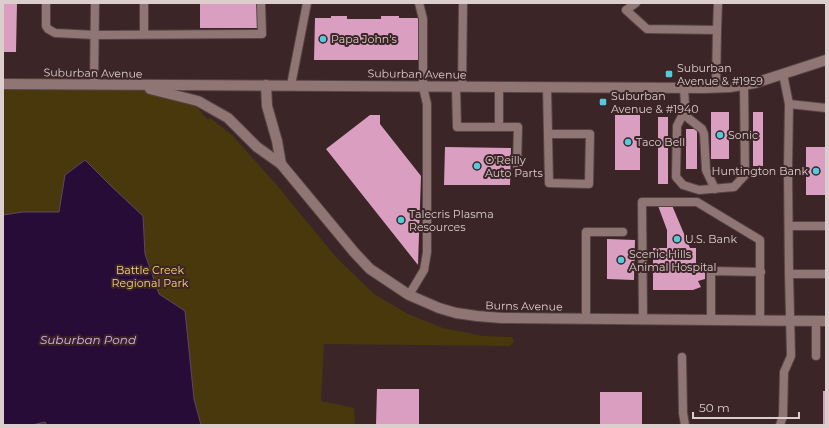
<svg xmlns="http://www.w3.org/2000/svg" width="829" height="428" font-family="Montserrat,sans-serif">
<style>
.green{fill:#4a380d}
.water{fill:#270c37;stroke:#5e4664}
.building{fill:#d99ec0}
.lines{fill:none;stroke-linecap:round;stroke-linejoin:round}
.service-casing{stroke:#564444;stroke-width:10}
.tertiary-casing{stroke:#564444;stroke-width:12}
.service{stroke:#907575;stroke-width:8}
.tertiary{stroke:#907575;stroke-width:10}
.poi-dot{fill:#54cadd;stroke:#3b2526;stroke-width:1.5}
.labels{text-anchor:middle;stroke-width:4;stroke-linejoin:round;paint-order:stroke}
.poi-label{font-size:11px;fill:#ddcece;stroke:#3b2526;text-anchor:start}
.street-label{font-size:11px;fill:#ddcece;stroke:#3b2526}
.park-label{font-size:11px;fill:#fbd37f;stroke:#3b2526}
.water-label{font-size:12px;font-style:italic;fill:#daaef9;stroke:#3b2526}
</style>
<rect width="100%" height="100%" fill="#3b2526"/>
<!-- green -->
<path class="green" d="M3,78L173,80L208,120L210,118L232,135L275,183L335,256L374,294L408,314L443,328L483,336L512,337L514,342L510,346L324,344L321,401L354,408L355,425H3Z"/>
<!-- water -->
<path class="water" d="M85,160L112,187L143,216L145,254L159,294L185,311L194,399L201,425H47L45,422L32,425H3V215L23,212H59L65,175Z"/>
<!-- building -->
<g class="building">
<path d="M3,3H17L16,52H3Z"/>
<rect x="200" y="3" width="58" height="25"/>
<path d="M331,16H347V19H381V16H399V18H418V60H314L315,18H331Z"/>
<rect x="711" y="112" width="18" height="47"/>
<rect x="753" y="112" width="10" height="54"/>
<path d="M370,115H380V124L421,176L418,265L326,149Z"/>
<rect x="615" y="115" width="25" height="55"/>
<rect x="658" y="117" width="10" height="67"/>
<rect x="686" y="129" width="11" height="40"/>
<path d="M445,147L511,148L510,185H444Z"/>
<rect x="806" y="147" width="20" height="48"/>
<path d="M657,203H671L690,248H696V268H705V279L698,281L701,287L693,290H653V248H667V230Z"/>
<path d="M607,239L635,240L634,280L607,279Z"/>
<path d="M377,389H419V425H376Z"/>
<rect x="823" y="391" width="3" height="34"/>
<rect x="600" y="392" width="42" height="33"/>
</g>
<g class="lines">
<defs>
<g id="service">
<path d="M46,3V26L48,29L55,33L95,35L262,34L261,3"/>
<path d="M144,3V34"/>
<path d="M636,3L626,10L647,29L717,30L716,88"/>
<path d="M717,30L718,3"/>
<path d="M783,74L789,104L788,170L789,274H826"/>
<path d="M94,85L95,3"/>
<path d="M291,85L307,3"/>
<path d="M456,87L457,127H518L517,165"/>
<path d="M462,87L463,3"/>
<path d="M499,87V126"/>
<path d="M547,87L549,183L589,184L590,134H549"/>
<path d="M684,88L685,105L683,114L677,126L676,177L683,185L699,190L734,187L745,175L744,85"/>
<path d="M789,104L826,108"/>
<path d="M683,114L702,129L704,134L706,170L715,189"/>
<path d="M789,226H826"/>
<path d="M409,295L424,270L427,252V104L423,87V19L419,3"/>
<path d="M586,319V232H623"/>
<path d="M643,319L642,202H697L760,240V321"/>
<path d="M711,320V271L761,272"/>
<path d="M816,321V356"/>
<path d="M682,357L683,413L685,425"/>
<path d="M780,425L783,416L784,372L791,356L789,274"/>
</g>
<g id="tertiary">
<path d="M3,84L704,88L730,87L755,83L826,60"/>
<path d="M266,85L267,106L277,141L281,164"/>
<path d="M150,89L198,101L228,118L257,147L281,164L354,252L370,269L409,295L439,308L456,313L477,316L502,318L826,321"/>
</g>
</defs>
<!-- service casing -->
<use href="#service" class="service-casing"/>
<!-- tertiary casing -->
<use href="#tertiary" class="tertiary-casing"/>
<!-- service -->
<use href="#service" class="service"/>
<!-- tertiary -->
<use href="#tertiary" class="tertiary"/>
</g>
<!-- markers -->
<g class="poi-dot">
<circle cx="323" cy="39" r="4"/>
<rect x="665" y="70" width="8" height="8" rx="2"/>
<rect x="599" y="98" width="8" height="8" rx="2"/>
<circle cx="720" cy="135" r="4"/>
<circle cx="628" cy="142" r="4"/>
<circle cx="477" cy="166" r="4"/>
<circle cx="816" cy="171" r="4"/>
<circle cx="401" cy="220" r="4"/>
<circle cx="677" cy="239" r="4"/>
<circle cx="621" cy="260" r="4"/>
</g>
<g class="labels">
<!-- poi labels -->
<g class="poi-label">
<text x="331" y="43">Papa John's</text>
<text x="677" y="72">Suburban<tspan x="677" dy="13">Avenue &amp; #1959</tspan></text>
<text x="611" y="100">Suburban<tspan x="611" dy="13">Avenue &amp; #1940</tspan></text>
<text x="728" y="139">Sonic</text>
<text x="636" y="146">Taco Bell</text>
<text x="485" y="164">O'Reilly<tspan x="485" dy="13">Auto Parts</tspan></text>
<text x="808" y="175" text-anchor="end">Huntington Bank</text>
<text x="409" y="218">Talecris Plasma<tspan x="409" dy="13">Resources</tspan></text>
<text x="685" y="243">U.S. Bank</text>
<text x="629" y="258">Scenic Hills<tspan x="629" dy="13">Animal Hospital</tspan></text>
</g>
<!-- street labels -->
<g class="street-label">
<text transform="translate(93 73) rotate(1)" y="4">Suburban Avenue</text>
<text transform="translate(417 74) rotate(1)" y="4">Suburban Avenue</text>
<text transform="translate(524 306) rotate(1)" y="4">Burns Avenue</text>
</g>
<!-- park labels -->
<g class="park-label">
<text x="150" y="274">Battle Creek<tspan x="150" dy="13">Regional Park</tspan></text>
</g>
<!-- water labels -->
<g class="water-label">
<text x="88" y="344">Suburban Pond</text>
</g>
</g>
<!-- border -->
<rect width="829" height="428" fill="none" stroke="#ddcece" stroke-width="8"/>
<!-- scale -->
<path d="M693 412v6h106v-6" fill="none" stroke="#ddcece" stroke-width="2"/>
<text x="699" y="412" font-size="12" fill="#ddcece" stroke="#3b2526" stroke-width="3" paint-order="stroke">50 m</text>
</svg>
